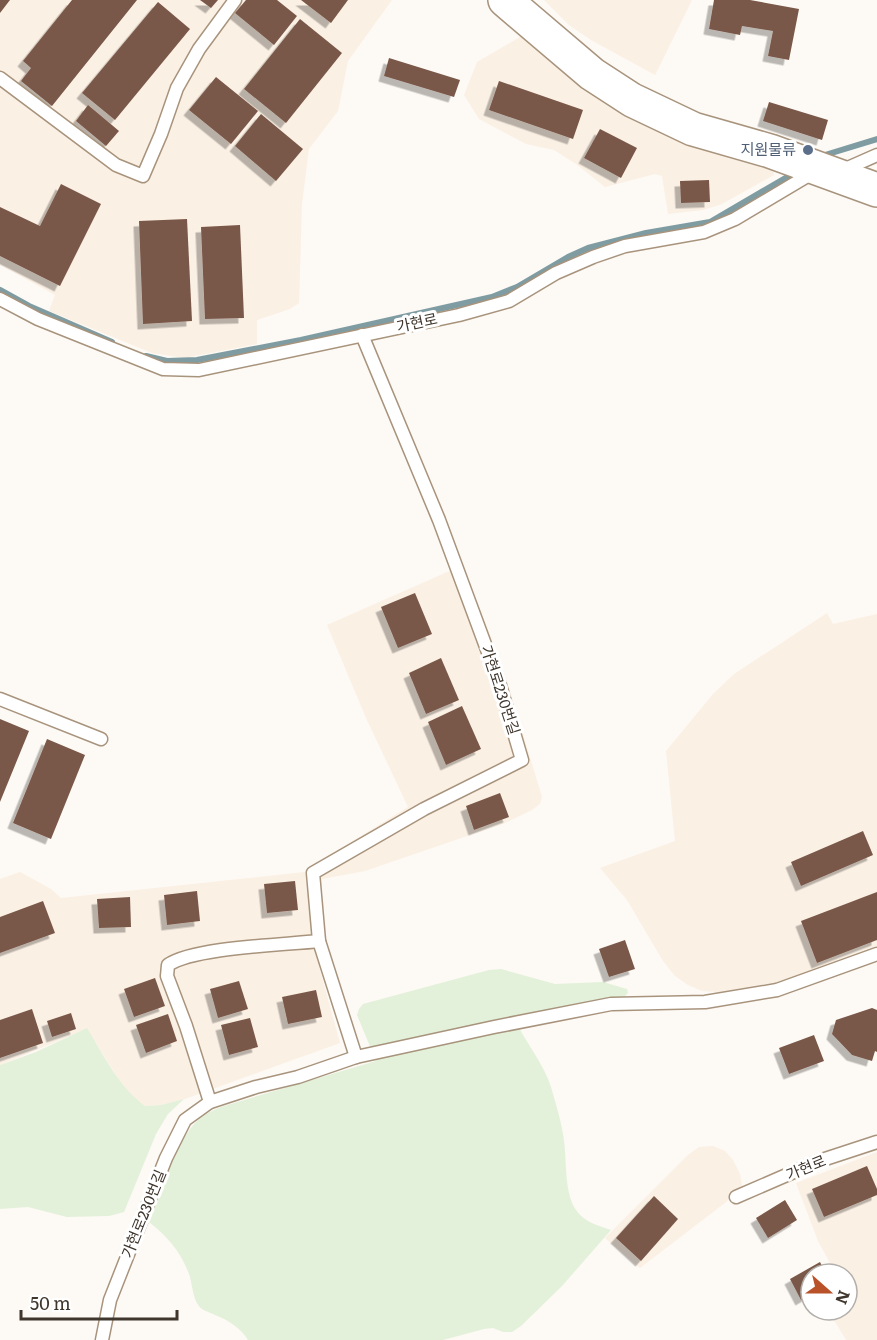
<svg xmlns="http://www.w3.org/2000/svg" width="877" height="1340" font-family="Literata,'Noto Sans KR',serif">
<style>
.built{fill:#fbf0e4}
.green{fill:#e3f1da}
.lines{fill:none;stroke-linecap:round;stroke-linejoin:round}
.stream{stroke:#7e9ca2;stroke-width:6}
.building{fill:#7a5848;filter:url(#shadow)}
.lane-casing{stroke:#a8947d;stroke-width:15}
.secondary-casing{stroke:#a8947d;stroke-width:36}
.lane{stroke:#fff;stroke-width:12}
.secondary{stroke:#fff;stroke-width:33}
.service-dot{fill:#5c6f8a;stroke:#fff;stroke-width:2}
.labels{text-anchor:middle;stroke-width:6;stroke-linejoin:round;paint-order:stroke}
.service-label{font-size:15px;fill:#4e5e75;stroke:#fff;text-anchor:end}
.street-label{font-size:15px;fill:#3f362d;stroke:#fff}
</style>
<defs>
<filter id="shadow"><feDropShadow dx="-5.5" dy="5.5" stdDeviation="0" flood-color="#0004"/></filter>
</defs>
<rect width="100%" height="100%" fill="#fdf9f4"/>
<!-- built -->
<g class="built">
<path d="M0,0H392L348,61L338,111L309,149L302,204L299,303L290,309L257,320V344L184,358L152,353L49,311L55,295L0,265Z"/>
<path d="M544,0H692L655,75L591,40L569,25Z"/>
<path d="M527,33L773,166L774,175L722,204L703,210L668,214L662,176L655,174L605,187L576,164L554,150L526,144L479,119L464,95L477,62Z"/>
<path d="M463,565L505,675L542,797L540,804L532,810L505,823L365,871L322,879L312,866L408,807L366,718L327,625Z"/>
<path d="M827,613L833,624L877,614V949L791,980L718,992L702,991L688,985L675,976L663,961L627,900L600,868L675,841L666,751L713,694L734,674Z"/>
<path d="M20,872L51,889L61,898L305,872L311,929L321,974L340,1043L185,1099L161,1105L145,1106L133,1098L117,1077L87,1029L0,1065V879Z"/>
<path d="M713,1146L725,1151L733,1160L740,1174L742,1186L726,1202L640,1268L605,1238L688,1155L699,1147Z"/>
<path d="M877,1152V1340H846L828,1310H847V1274H836L818,1241L796,1183Z"/>
</g>
<!-- green -->
<g class="green">
<path d="M501,969L555,984L603,982L627,989L628,993L624,997L598,1000L514,1018C525,1042 543,1062 551,1087C556,1105 562,1123 564,1141C567,1162 564,1192 576,1210C584,1222 597,1225 611,1230L562,1286L521,1326L512,1332H503L493,1328L484,1329L443,1340H248C241,1328 228,1320 215,1315C211,1313 205,1311 202,1309C192,1301 193,1285 189,1274C181,1252 167,1236 149,1222C160,1194 175,1143 196,1122C204,1114 213,1110 224,1106L376,1061L357,1015L359,1009L363,1004L489,970Z"/>
<path d="M87,1028C104,1056 119,1087 145,1106L161,1105L184,1099L168,1114L156,1134L124,1212L109,1216L67,1217L28,1207L0,1209V1065L36,1052Z"/>
</g>
<g class="lines">
<!-- stream -->
<g class="stream">
<path d="M825,155L877,139"/>
<path d="M0,290L29,306L112,342"/>
<path d="M146,356L167,361L197,360L301,340L492,297L517,287L568,257L588,248L646,233L710,222L794,173"/>
</g>
</g>
<!-- building -->
<g class="building">
<path d="M0,0H10L0,13Z"/>
<path d="M72,0H137L52,106L21,81L31,68L23,61Z"/>
<path d="M200,0H218L211,8Z"/>
<path d="M246,0H277L297,16L274,45L235,13Z"/>
<path d="M301,0H348L331,23Z"/>
<path d="M714,0H750L799,9L789,60L768,56L773,31L742,26L740,35L709,29Z"/>
<path d="M158,2L190,29L115,120L82,93Z"/>
<path d="M300,19L342,53L286,123L244,89Z"/>
<path d="M389,58L460,80L454,97L384,76Z"/>
<path d="M216,77L258,111L231,144L189,110Z"/>
<path d="M499,81L583,110L573,139L489,110Z"/>
<path d="M769,102L828,120L822,140L763,121Z"/>
<path d="M88,105L119,131L106,146L76,121Z"/>
<path d="M261,114L303,149L276,181L235,146Z"/>
<path d="M600,129L637,148L621,178L584,158Z"/>
<path d="M709,180L710,202L681,203L680,181Z"/>
<path d="M61,184L101,204L60,286L0,256V207L40,226Z"/>
<path d="M187,219L192,321L143,324L139,221Z"/>
<path d="M240,225L244,318L205,319L201,227Z"/>
<path d="M415,593L432,634L398,648L381,607Z"/>
<path d="M441,658L459,700L426,714L409,673Z"/>
<path d="M462,706L481,749L446,765L428,722Z"/>
<path d="M0,719L29,731L0,802Z"/>
<path d="M47,739L85,755L51,839L13,823Z"/>
<path d="M500,793L509,817L474,830L466,806Z"/>
<path d="M863,831L873,855L801,886L791,862Z"/>
<path d="M295,881L298,910L267,913L264,884Z"/>
<path d="M197,891L200,921L167,925L164,895Z"/>
<path d="M877,892V940L817,963L801,921Z"/>
<path d="M130,897L131,927L99,928L97,899Z"/>
<path d="M43,901L55,933L0,953V917Z"/>
<path d="M625,940L635,969L609,977L599,949Z"/>
<path d="M155,978L165,1006L134,1017L124,989Z"/>
<path d="M239,981L248,1009L218,1018L210,989Z"/>
<path d="M316,990L322,1017L288,1024L282,997Z"/>
<path d="M872,1008L877,1010V1052L875,1051L872,1061L852,1055L832,1034L836,1020Z"/>
<path d="M32,1009L43,1043L0,1058V1020Z"/>
<path d="M71,1013L76,1029L52,1037L47,1021Z"/>
<path d="M168,1014L177,1041L146,1053L136,1025Z"/>
<path d="M250,1018L258,1047L229,1055L221,1025Z"/>
<path d="M814,1035L824,1061L789,1074L779,1048Z"/>
<path d="M867,1166L877,1189V1195L824,1217L812,1189Z"/>
<path d="M654,1196L678,1219L641,1261L616,1238Z"/>
<path d="M785,1200L797,1220L768,1238L756,1218Z"/>
<path d="M820,1262L826,1274H811V1294L801,1300L790,1279Z"/>
</g>
<g class="lines">
<defs>
<g id="lane">
<path d="M0,78L116,165L143,176L161,134L177,88L199,49L235,0"/>
<path d="M843,170L877,155"/>
<path d="M0,299L38,319L163,369L199,370L459,315L509,301L556,273L593,257L625,246L704,232L735,219L814,172"/>
<path d="M0,699L101,739"/>
<path d="M356,1057L319,941L313,873L424,809L522,760L499,682L439,520L362,335"/>
<path d="M210,1102L186,1026L167,976L168,965C194,947 284,945 319,941"/>
<path d="M736,1197L819,1161L877,1142"/>
<path d="M102,1340L110,1300L166,1158L185,1120L210,1102L256,1087L298,1077L356,1057L494,1027L611,1004L705,1002L777,990L877,954"/>
</g>
<path id="secondary" d="M505,0L592,74L632,100L693,129L770,151L877,190"/>
</defs>
<!-- lane casing -->
<use href="#lane" class="lane-casing"/>
<!-- secondary casing -->
<use href="#secondary" class="secondary-casing"/>
<!-- lane -->
<use href="#lane" class="lane"/>
<!-- secondary -->
<use href="#secondary" class="secondary"/>
</g>
<!-- markers -->
<circle class="service-dot" cx="808" cy="150" r="6"/>
<g class="labels">
<!-- service labels -->
<g class="service-label">
<text x="796" y="155">지원물류</text>
</g>
<!-- street labels -->
<g class="street-label">
<text transform="translate(417 323) rotate(-12)" y="5">가현로</text>
<text transform="translate(500 690) rotate(72)" y="5">가현로230번길</text>
<text transform="translate(806 1168) rotate(-22)" y="5">가현로</text>
<text transform="translate(144 1214) rotate(-68)" y="5">가현로230번길</text>
</g>
</g>
<!-- north arrow -->
<g transform="translate(829 1292) rotate(111)"><circle r="28" fill="#ffffff" stroke="#b2afab" stroke-width="1.5"/>
<path d="M0-4.5L10 22L0 15L-10 22Z" fill="#b95228"/>
<text y="-9" font-size="16" font-weight="bold" text-anchor="middle" fill="#3f362d">N</text>
</g>
<!-- scale -->
<path d="M21 1310v9h156v-9" fill="none" stroke="#3f362d" stroke-width="3"/>
<text x="30" y="1310" font-size="18" fill="#3f362d" stroke="#ffffff" stroke-width="4.5" paint-order="stroke">50 m</text>
</svg>
